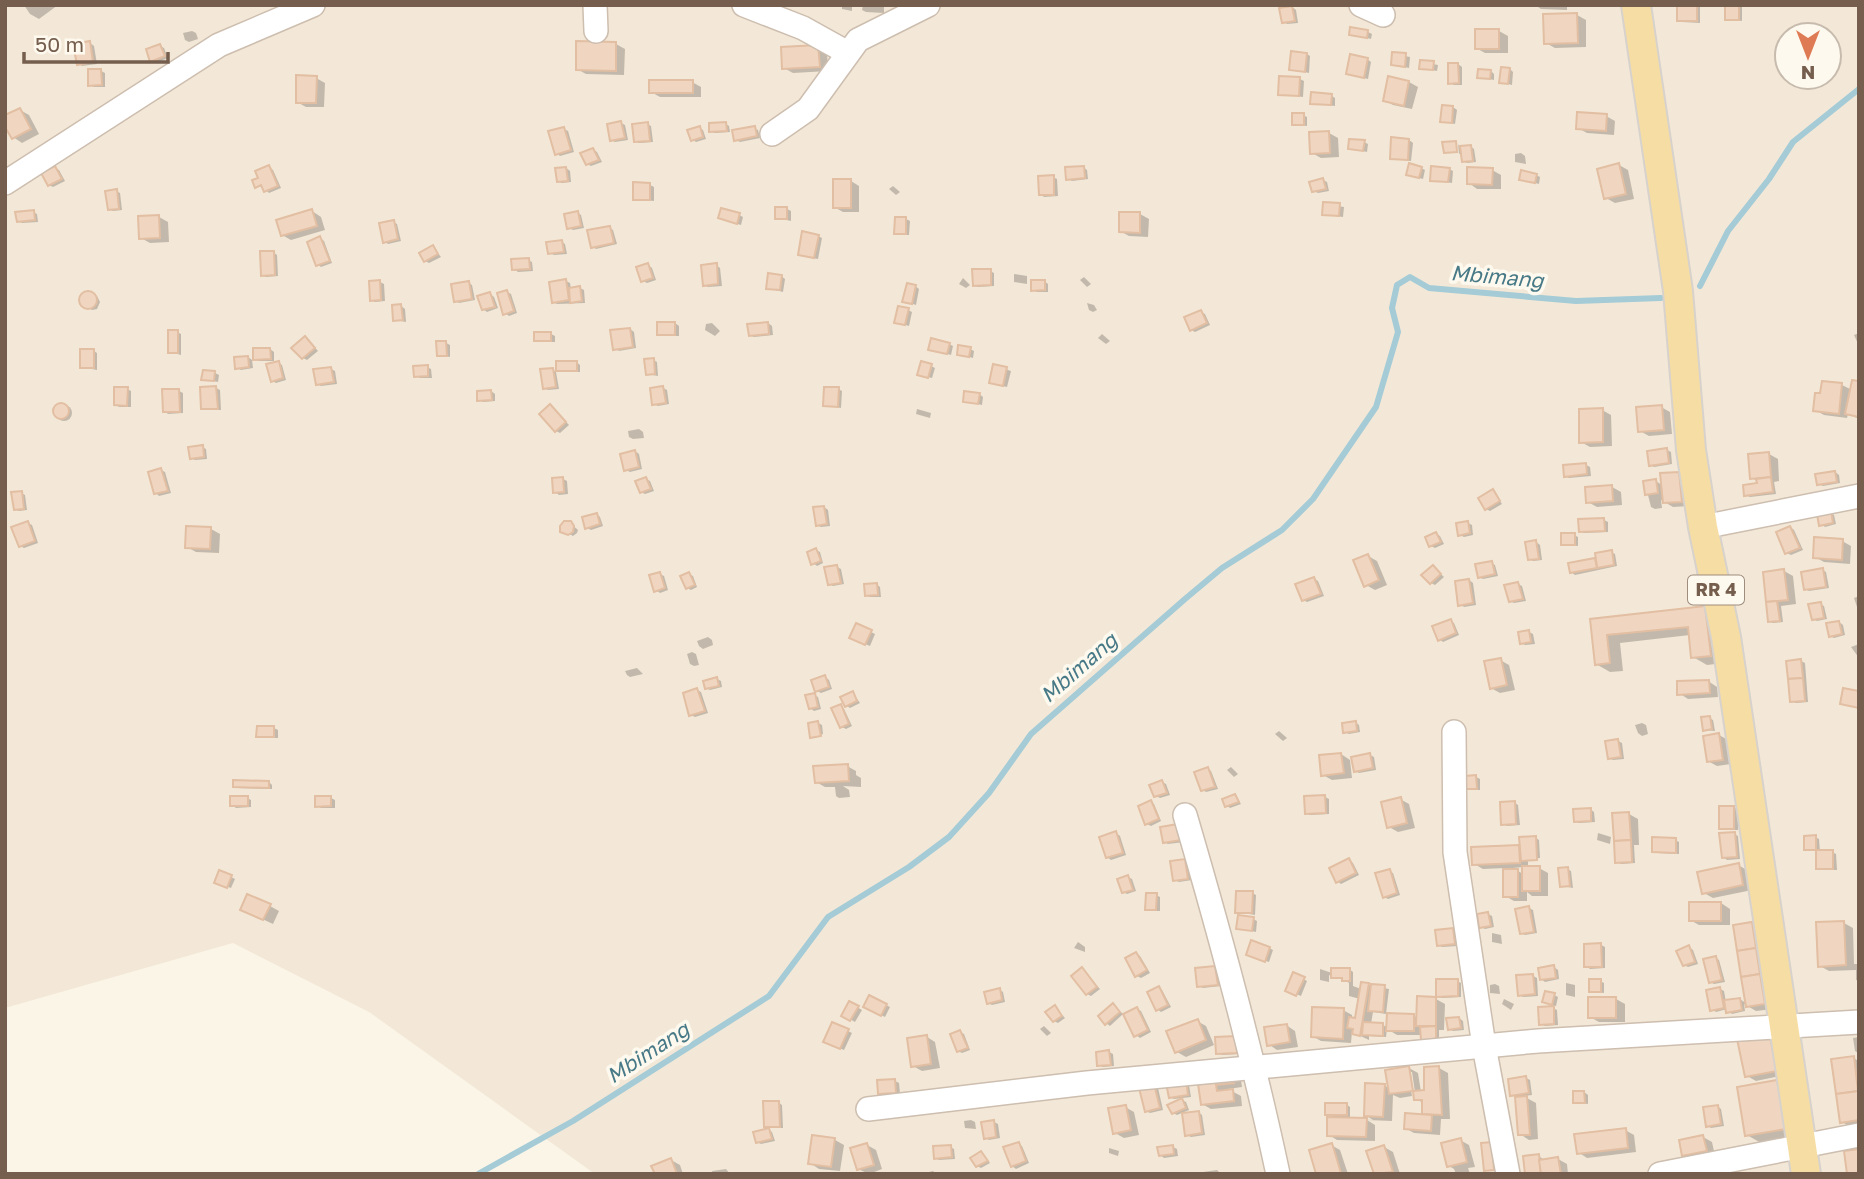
<svg xmlns="http://www.w3.org/2000/svg" width="1864" height="1179" font-family="'Golos Text',sans-serif">
<style>
.residential{fill:#f3e8d7;fill-rule:evenodd}
.shadow{fill:#0003;fill-rule:evenodd}
.lines{fill:none;stroke-linecap:round;stroke-linejoin:round}
.stream{stroke:#a4cbd6;stroke-width:6}
.building{fill:#f0d6c1;stroke:#e2bea2;stroke-width:2}
.minor-casing{stroke:#cdbeaf;stroke-width:26}
.major-casing{stroke:#d8d2cd;stroke-width:32}
.minor{stroke:#fff;stroke-width:23}
.major{stroke:#f6dda4;stroke-width:28}
.labels{text-anchor:middle;stroke-width:7;stroke-linejoin:round;paint-order:stroke}
.shield{fill:#fef9ee;stroke:#9e8c7d;stroke-width:2}
.shield-label{font-size:18px;font-weight:bold;fill:#755e4d}
.water-label{font-size:21px;font-style:italic;fill:#477987;stroke:#fef9ee}
</style>
<rect width="100%" height="100%" fill="#fbf5e8"/>
<!-- residential -->
<path class="residential" d="M5,5H1859V1174H595L369,1012L233,943L5,1008ZM1787,35H1829V77H1787Z"/>
<!-- shadow -->
<g class="shadow">
<path d="M24,5H58L39,19L30,14Z"/>
<path d="M842,5H852V11L842,9Z"/>
<path d="M863,5H884V13L866,12L862,10Z"/>
<path d="M1535,5H1567V10L1541,9Z"/>
<path d="M1679,5L1700,6V23L1682,22L1679,20Z"/>
<path d="M1727,5L1742,6V21L1727,19Z"/>
<path d="M1292,7L1296,10L1298,23L1287,24L1284,22Z"/>
<path d="M1577,15L1586,20V47L1555,48L1546,43Z"/>
<path d="M192,31L196,33L198,39L189,42L185,40L183,33Z"/>
<path d="M1499,31L1508,36V53H1485L1476,48Z"/>
<path d="M1368,32L1372,34L1371,39L1351,34Z"/>
<path d="M90,43L94,46L97,64L82,66L79,64Z"/>
<path d="M616,44L625,49L624,75L586,74L577,69Z"/>
<path d="M160,46L164,48L168,58L156,63L152,61Z"/>
<path d="M818,46L827,52L828,71L793,73L784,68Z"/>
<path d="M1307,54L1310,56L1309,73L1291,69Z"/>
<path d="M1394,54L1410,57L1409,68L1393,64Z"/>
<path d="M1367,59L1371,62L1368,79L1348,74Z"/>
<path d="M1422,62L1438,65L1437,71L1421,68Z"/>
<path d="M1458,64L1462,67V85H1454L1450,83Z"/>
<path d="M1510,69L1513,72L1512,85L1501,82Z"/>
<path d="M101,71L105,73V87H94L90,85Z"/>
<path d="M1491,71L1494,74V80L1479,77Z"/>
<path d="M316,78L325,83L324,107H306L297,102Z"/>
<path d="M1300,79L1304,81L1303,97L1280,94Z"/>
<path d="M692,82L701,87V97H660L651,92Z"/>
<path d="M1409,82L1418,87L1412,109L1393,105L1385,100Z"/>
<path d="M1332,96L1335,98V106L1312,103Z"/>
<path d="M1453,107L1457,110L1455,124L1442,121Z"/>
<path d="M20,110L29,115L39,134L22,143L13,137Z"/>
<path d="M1303,115L1307,117V126L1294,124Z"/>
<path d="M1606,116L1615,121L1614,135L1587,133L1578,128Z"/>
<path d="M621,123L625,125L628,140L615,142L611,140Z"/>
<path d="M647,124L651,126L653,142L639,143L635,141Z"/>
<path d="M726,124L729,126L730,132L715,133L711,131Z"/>
<path d="M699,128L703,130L706,139L696,142L693,140Z"/>
<path d="M754,128L758,130L760,138L740,142L736,140Z"/>
<path d="M564,129L568,131L574,152L560,156L556,153Z"/>
<path d="M1329,133L1338,138L1339,157L1321,158L1312,153Z"/>
<path d="M1409,140L1413,143L1411,161L1391,158Z"/>
<path d="M1364,142L1368,144L1367,152L1350,148Z"/>
<path d="M1458,144L1460,148L1470,146L1474,149L1476,162L1467,163L1464,161L1462,153L1459,154Z"/>
<path d="M593,150L597,152L602,162L591,166L587,164Z"/>
<path d="M1521,153L1525,156L1526,164L1515,162V154Z"/>
<path d="M1619,165L1628,170L1634,199L1615,203L1606,198Z"/>
<path d="M269,167L273,170L281,188L269,193L263,187L257,186Z"/>
<path d="M1083,167L1087,170L1088,179L1072,181L1068,179Z"/>
<path d="M55,168L59,170L65,181L53,187L49,185Z"/>
<path d="M566,168L570,171L571,182L562,183L558,181Z"/>
<path d="M1421,168L1425,170L1423,179L1412,176Z"/>
<path d="M1449,169L1453,171L1452,183L1431,180Z"/>
<path d="M1492,170L1501,175V189H1477L1469,183Z"/>
<path d="M1536,175L1540,177L1539,184L1521,179Z"/>
<path d="M1053,177L1057,179L1058,196L1044,197L1040,194Z"/>
<path d="M1323,180L1327,182L1329,191L1318,193L1314,191Z"/>
<path d="M851,181L859,186V212H843L834,207Z"/>
<path d="M650,185L654,187V201L635,199Z"/>
<path d="M893,186L900,192L896,195L889,189Z"/>
<path d="M116,191L120,193L122,210L113,211L109,209Z"/>
<path d="M1325,204L1344,207L1343,217L1324,214Z"/>
<path d="M787,209L791,211V221L777,218Z"/>
<path d="M312,211L321,217L325,230L291,240L282,235Z"/>
<path d="M33,212L37,214L38,222L22,223L18,221Z"/>
<path d="M578,213L581,215L584,228L573,230L569,228Z"/>
<path d="M1140,214L1149,219L1148,237L1129,236L1120,231Z"/>
<path d="M739,215L743,217L741,225L724,220Z"/>
<path d="M159,217L168,222L169,242L150,243L141,238Z"/>
<path d="M906,219L910,221L909,235H900L896,233Z"/>
<path d="M393,222L397,224L401,241L388,244L384,241Z"/>
<path d="M610,228L613,230L617,244L596,249L592,246Z"/>
<path d="M818,236L822,238L818,259L803,256Z"/>
<path d="M320,238L324,241L332,263L321,267L317,264Z"/>
<path d="M562,242L565,244L567,254L554,255L550,253Z"/>
<path d="M433,247L441,257L429,263L425,261Z"/>
<path d="M274,253L277,255L278,276L266,277L262,275Z"/>
<path d="M528,260L532,262L533,271L518,272L514,269Z"/>
<path d="M648,265L652,268L656,280L647,283L643,281Z"/>
<path d="M716,265L720,268L722,286L708,287L704,285Z"/>
<path d="M990,271L994,273V286L978,287L974,285Z"/>
<path d="M1014,274L1027,276V284L1014,282Z"/>
<path d="M781,276L785,279L783,292L768,288Z"/>
<path d="M1084,277L1091,284L1087,287L1080,280Z"/>
<path d="M963,278L970,285L966,288L959,284Z"/>
<path d="M566,281L570,283L571,289L580,288L584,290L585,303L557,304L553,302Z"/>
<path d="M1044,281L1048,284V292H1037L1033,290Z"/>
<path d="M380,282L384,284L385,301L375,302L371,300Z"/>
<path d="M469,283L472,285L475,300L459,303L456,301Z"/>
<path d="M915,286L919,289L916,305L904,301Z"/>
<path d="M507,292L511,294L517,313L509,316L505,313Z"/>
<path d="M87,293L97,296L100,302L97,309L92,310L82,303V295Z"/>
<path d="M490,294L494,297L498,308L487,312L483,309Z"/>
<path d="M1087,303L1094,305L1097,310L1093,312L1089,310Z"/>
<path d="M401,306L405,309L406,322L395,320Z"/>
<path d="M908,310L912,312L909,326L896,322Z"/>
<path d="M1201,312L1205,314L1210,325L1195,332L1191,330Z"/>
<path d="M675,323L679,326V336H663L659,334Z"/>
<path d="M712,323L720,331L715,336L705,330L706,324Z"/>
<path d="M768,323L772,326L773,335L754,337L750,335Z"/>
<path d="M630,329L634,332L636,348L619,351L615,348Z"/>
<path d="M177,332L181,334V355L170,352Z"/>
<path d="M1859,333V346L1854,335Z"/>
<path d="M551,334L555,336V342H540L536,340Z"/>
<path d="M1102,334L1110,341L1106,344L1098,338Z"/>
<path d="M309,341L318,351L307,360L303,358Z"/>
<path d="M446,343L450,345V357L438,355Z"/>
<path d="M949,344L953,346L951,355L930,349Z"/>
<path d="M270,349L274,352V361H259L255,359Z"/>
<path d="M970,349L974,351L973,358L959,354Z"/>
<path d="M94,351L97,353V370L81,367Z"/>
<path d="M248,357L252,360L253,368L241,370L237,368Z"/>
<path d="M653,360L657,362L658,376L647,374Z"/>
<path d="M576,362L580,365V372H562L558,370Z"/>
<path d="M279,363L282,365L286,380L276,383L272,381Z"/>
<path d="M931,366L935,368L932,378L923,376Z"/>
<path d="M995,366L1011,371L1007,387L995,384Z"/>
<path d="M427,367L431,369L432,378H420L416,376Z"/>
<path d="M331,369L335,371L337,384L321,386L317,384Z"/>
<path d="M552,369L556,372L559,389L548,390L544,388Z"/>
<path d="M215,373L219,375L218,382L203,379Z"/>
<path d="M1823,383L1842,385L1852,390L1859,383V419L1848,414L1847,418L1824,415L1815,410L1821,395Z"/>
<path d="M216,388L220,390L221,410H207L203,408Z"/>
<path d="M663,388L667,390L669,404L658,406L654,404Z"/>
<path d="M127,389L131,391V407H119L116,404Z"/>
<path d="M838,389L842,391L841,408L825,405Z"/>
<path d="M179,391L183,393V413L168,414L164,411Z"/>
<path d="M491,391L495,394V401L483,402L479,400Z"/>
<path d="M979,394L983,397L982,405L965,401Z"/>
<circle cx="64" cy="413" r="8"/>
<path d="M551,406L569,425L560,433L556,431Z"/>
<path d="M1661,407L1670,412L1672,434L1649,436L1640,431Z"/>
<path d="M917,409L931,413L930,418L916,414Z"/>
<path d="M1602,410L1611,415L1612,446L1590,447L1581,442Z"/>
<path d="M639,429L643,432L644,438L633,439L629,437L628,431Z"/>
<path d="M202,447L206,449L207,459L195,460L192,458Z"/>
<path d="M1667,450L1671,452L1672,464L1654,467L1651,465Z"/>
<path d="M635,451L639,454L642,469L630,472L626,470Z"/>
<path d="M1769,454L1778,459L1779,481L1774,482L1776,494L1750,497L1746,495L1759,485L1758,482L1751,477Z"/>
<path d="M1586,465L1590,467L1591,476L1569,478L1565,476Z"/>
<path d="M161,470L165,472L171,493L159,496L156,493Z"/>
<path d="M1835,472L1839,475L1840,483L1823,486L1819,484Z"/>
<path d="M1679,473L1688,478L1690,506L1673,507L1661,500L1662,508L1655,509L1651,507L1645,483L1656,481L1663,486Z"/>
<path d="M563,479L567,481L568,494L559,495L555,492Z"/>
<path d="M646,479L650,481L654,491L645,494L641,492Z"/>
<path d="M1612,487L1621,492L1622,505L1597,507L1588,502Z"/>
<path d="M1493,491L1502,504L1490,511L1486,509Z"/>
<path d="M21,493L25,495L27,510L19,511L15,509Z"/>
<path d="M824,507L828,510L830,526L821,527L817,525Z"/>
<path d="M1830,513L1834,515L1836,524L1825,527L1821,524Z"/>
<path d="M597,514L600,517L603,526L591,530L587,528Z"/>
<path d="M1604,520L1608,522V532L1584,533L1580,531Z"/>
<path d="M28,523L32,525L38,543L24,548L20,546Z"/>
<path d="M570,523L578,530L577,533L573,536L562,530Z"/>
<path d="M1468,523L1472,525L1473,535L1464,537L1460,535Z"/>
<path d="M1790,527L1794,530L1803,550L1791,555L1787,553Z"/>
<path d="M211,529L220,534L219,553L196,552L187,547Z"/>
<path d="M1436,534L1440,536L1444,544L1435,548L1431,546Z"/>
<path d="M1574,535L1578,537V546L1562,544Z"/>
<path d="M1842,541L1851,546L1850,564L1824,562L1815,557Z"/>
<path d="M1536,542L1540,545L1542,560L1533,561L1530,559Z"/>
<path d="M816,550L820,552L823,563L817,566L813,563Z"/>
<path d="M1611,552L1615,554L1617,566L1575,575L1571,572L1570,564L1598,559Z"/>
<path d="M1368,556L1377,561L1387,585L1375,590L1366,585Z"/>
<path d="M1491,563L1495,565L1498,576L1483,579L1479,577Z"/>
<path d="M837,567L841,569L844,584L833,586L829,584Z"/>
<path d="M1433,567L1444,577L1435,585L1431,583Z"/>
<path d="M1822,570L1826,572L1829,588L1809,591L1805,589Z"/>
<path d="M1784,571L1793,576L1796,604L1781,606L1783,622L1773,623L1769,621L1765,573Z"/>
<path d="M660,574L664,576L668,590L660,593L656,590Z"/>
<path d="M689,574L693,576L697,587L691,590L687,588Z"/>
<path d="M1314,579L1318,581L1324,596L1307,602L1303,600Z"/>
<path d="M1469,580L1473,583L1476,605L1464,607L1460,604Z"/>
<path d="M876,584L880,587L881,597H870L866,595Z"/>
<path d="M1518,584L1522,586L1526,601L1514,603L1510,601Z"/>
<path d="M1859,596V613L1854,598Z"/>
<path d="M1820,604L1824,606L1827,619L1817,621L1813,619Z"/>
<path d="M1705,608L1719,616L1724,663L1707,665L1693,657L1690,635L1620,643L1623,671L1610,672L1596,664L1591,620Z"/>
<path d="M1450,621L1454,623L1459,635L1443,642L1439,639Z"/>
<path d="M1839,622L1843,625L1845,635L1834,638L1830,636Z"/>
<path d="M857,625L875,634L870,646L855,640Z"/>
<path d="M1529,632L1533,634L1535,644L1525,645L1521,643Z"/>
<path d="M708,637L712,640L713,645L703,649L699,646L697,641Z"/>
<path d="M1859,644V658L1851,647Z"/>
<path d="M692,652L696,654L699,665L694,666L690,664L687,654Z"/>
<path d="M1500,660L1509,665L1515,690L1500,693L1491,688Z"/>
<path d="M1801,661L1805,663L1808,702L1796,703L1792,701Z"/>
<path d="M637,668L643,674L630,677L627,675L625,671Z"/>
<path d="M825,677L829,680L832,689L821,693L817,691Z"/>
<path d="M717,679L721,681L722,687L710,690L706,688Z"/>
<path d="M1708,681L1717,687L1718,697L1688,699L1679,693Z"/>
<path d="M697,690L701,692L708,713L695,717L691,715Z"/>
<path d="M853,693L860,703L850,708L847,706Z"/>
<path d="M814,695L818,697L821,709L814,711L810,708Z"/>
<path d="M840,706L844,709L852,726L846,729L842,727Z"/>
<path d="M1709,718L1713,720L1715,731L1704,730Z"/>
<path d="M1355,722L1359,725L1360,732L1349,734L1345,732Z"/>
<path d="M818,723L822,725L823,734L813,738Z"/>
<path d="M1642,723L1646,725L1648,734L1642,736L1638,733L1635,725Z"/>
<path d="M274,728L278,730V738H262L258,736Z"/>
<path d="M1279,731L1287,738L1283,741L1275,734Z"/>
<path d="M1719,735L1728,740L1731,764L1717,766L1708,761Z"/>
<path d="M1618,741L1622,743L1624,759L1613,760L1609,758Z"/>
<path d="M1341,754L1350,760L1352,778L1332,780L1323,775Z"/>
<path d="M1370,755L1374,757L1376,770L1359,773L1355,771Z"/>
<path d="M847,766L856,771V775L861,778V787L843,786L849,790L850,797L839,798L836,796L835,787H825L816,782Z"/>
<path d="M1231,767L1238,774L1234,777L1227,770Z"/>
<path d="M1208,769L1211,771L1218,789L1206,792L1203,790Z"/>
<path d="M1476,777L1480,779V790H1471L1468,788Z"/>
<path d="M269,782L272,785V789L238,788L235,786Z"/>
<path d="M1162,782L1166,784L1170,795L1160,798L1156,796Z"/>
<path d="M1235,796L1241,804L1230,808L1226,805Z"/>
<path d="M1325,797L1329,799V814L1310,815L1306,813Z"/>
<path d="M247,798L251,800V807L236,808L232,805Z"/>
<path d="M317,798H331L335,800V808H321L317,806Z"/>
<path d="M1400,799L1409,804L1415,828L1398,832L1389,827Z"/>
<path d="M1151,802L1154,804L1161,821L1151,826L1147,824Z"/>
<path d="M1515,803L1518,805L1520,825L1507,826L1503,824Z"/>
<path d="M1734,807L1738,810V830H1724L1720,828Z"/>
<path d="M1590,809L1594,812L1595,822L1579,823L1575,821Z"/>
<path d="M1629,814L1638,819L1639,845H1634L1635,863L1621,864L1617,861Z"/>
<path d="M1162,829L1184,842L1168,844L1164,842Z"/>
<path d="M1116,833L1120,836L1126,855L1111,860L1107,857Z"/>
<path d="M1598,833L1611,837L1610,844L1597,840Z"/>
<path d="M1734,834L1738,836L1740,859L1727,860L1723,857Z"/>
<path d="M1815,837L1819,839L1820,852H1832L1836,854L1837,870H1821L1818,868L1817,851L1806,849Z"/>
<path d="M1536,838L1539,840L1540,858L1528,859V868H1539L1548,873V896H1532L1527,892V901H1514L1505,896V868L1483,869L1474,864L1518,847L1522,849ZM1523,867V874L1513,868Z"/>
<path d="M1675,840L1679,842V854L1657,853L1654,851Z"/>
<path d="M1349,860L1353,863L1359,875L1341,884L1337,881Z"/>
<path d="M1185,861L1189,863L1192,880L1179,882L1175,880Z"/>
<path d="M1738,865L1747,870L1752,890L1713,898L1704,893Z"/>
<path d="M1567,869L1571,871L1573,888L1562,886Z"/>
<path d="M1389,871L1393,873L1400,895L1388,899L1384,897Z"/>
<path d="M231,877L235,879L231,888L220,884Z"/>
<path d="M1128,877L1132,879L1136,891L1127,894L1123,892Z"/>
<path d="M1252,893L1256,895L1255,915L1237,912Z"/>
<path d="M1156,895L1160,897V911H1151L1147,909Z"/>
<path d="M1721,903L1730,909V925H1699L1690,920Z"/>
<path d="M270,906L279,911L273,924L251,914Z"/>
<path d="M1529,908L1533,910L1537,933L1525,935L1521,933Z"/>
<path d="M1488,914L1492,916L1494,927L1485,929L1481,927Z"/>
<path d="M1253,919L1257,921L1256,932L1238,928Z"/>
<path d="M1844,923L1853,928L1854,964H1859V981L1856,980V970L1829,971L1820,966Z"/>
<path d="M1751,924L1760,929L1773,1009L1756,1011L1744,1004L1745,1011L1732,1014L1727,1009L1716,1012L1712,1009L1720,989L1724,991L1726,1002L1740,999L1747,1004Z"/>
<path d="M1453,930L1457,932L1458,946L1442,947L1439,945Z"/>
<path d="M1492,933L1501,935L1502,944L1492,942Z"/>
<path d="M1078,942L1085,947V952L1074,948Z"/>
<path d="M1601,945L1605,947V968L1590,969L1586,966Z"/>
<path d="M1689,947L1693,950L1698,964L1688,967L1684,965Z"/>
<path d="M1269,948L1273,950L1269,962L1252,956Z"/>
<path d="M1136,954L1140,956L1150,973L1141,978L1137,976Z"/>
<path d="M1716,958L1719,960L1725,982L1714,984L1710,982Z"/>
<path d="M1554,967L1558,970L1559,979L1545,982L1541,979Z"/>
<path d="M1215,968L1219,970L1221,986L1203,988L1199,986Z"/>
<path d="M1082,969L1100,989L1091,996L1087,994Z"/>
<path d="M1320,969L1332,973L1349,969L1353,972V986L1361,989L1368,985L1389,989L1386,1014L1373,1012L1371,1024L1383,1025L1388,1028L1414,1016L1418,1018L1436,999L1445,1004L1444,1030H1439V1041L1427,1042L1423,1039V1035H1397L1387,1029L1386,1037L1369,1036V1040L1352,1032L1351,1043L1321,1041L1312,1036L1343,1010L1352,1015V1019L1356,1020L1360,999L1349,996V983L1343,979H1336L1329,975V982L1320,980Z"/>
<path d="M1294,974L1307,981L1301,996L1287,990Z"/>
<path d="M1533,976L1537,978L1538,996L1523,997L1520,995Z"/>
<path d="M1457,981L1461,983V997L1442,998L1438,996Z"/>
<path d="M1600,981L1604,983V993L1591,991Z"/>
<path d="M1566,983L1575,985V997L1566,995Z"/>
<path d="M1495,984L1499,986L1500,994L1490,993V985Z"/>
<path d="M1158,988L1162,990L1171,1007L1161,1012L1157,1009Z"/>
<path d="M1000,990L1003,992L1005,1002L992,1005L988,1003Z"/>
<path d="M1554,995L1558,997L1556,1006L1548,1004Z"/>
<path d="M870,997L890,1007L885,1017L865,1007Z"/>
<path d="M1504,999L1514,1004L1511,1010L1502,1004Z"/>
<path d="M1616,999L1625,1004V1022H1599L1590,1017Z"/>
<path d="M850,1003L862,1010L855,1022L843,1015Z"/>
<path d="M1113,1005L1123,1014L1110,1026L1106,1023Z"/>
<path d="M1055,1007L1065,1018L1058,1023L1054,1021Z"/>
<path d="M1553,1008L1557,1010L1558,1025L1545,1026L1541,1024Z"/>
<path d="M1137,1009L1141,1011L1151,1032L1140,1038L1136,1035Z"/>
<path d="M1459,1018L1463,1021L1464,1030L1453,1031L1449,1029Z"/>
<path d="M1197,1021L1206,1026L1214,1045L1186,1057L1177,1052Z"/>
<path d="M833,1024L852,1033L844,1050L829,1044Z"/>
<path d="M1286,1025L1295,1031L1298,1047L1277,1050L1268,1044Z"/>
<path d="M1044,1026L1051,1033L1047,1036L1040,1029Z"/>
<path d="M960,1032L964,1034L970,1050L962,1053L958,1051Z"/>
<path d="M1769,1034L1778,1040L1785,1075L1756,1081L1747,1076Z"/>
<path d="M927,1037L935,1042L940,1068L922,1071L913,1066Z"/>
<path d="M1859,1037V1053H1858L1855,1051L1853,1038Z"/>
<path d="M1235,1038L1240,1054L1222,1055L1218,1053Z"/>
<path d="M1109,1052L1113,1054L1114,1066L1103,1067L1099,1065Z"/>
<path d="M1853,1058L1859,1061V1126L1851,1127L1842,1122L1833,1061Z"/>
<path d="M1409,1068L1418,1073L1421,1092H1426L1439,1068L1448,1073L1450,1119H1441L1440,1135L1414,1133L1405,1128L1423,1116V1103L1416,1099L1412,1072H1408L1412,1096L1400,1098L1393,1095L1392,1121L1367,1120L1375,1125V1141L1337,1140L1329,1135L1335,1119L1327,1114L1346,1104L1350,1107V1119L1373,1120L1365,1115L1384,1085L1390,1089Z"/>
<path d="M1526,1078L1530,1080L1532,1095L1523,1096L1536,1103L1538,1139L1529,1140L1520,1134L1516,1097L1512,1095Z"/>
<path d="M1199,1079L1241,1080L1242,1087L1228,1089L1241,1096L1242,1106L1211,1109L1202,1104Z"/>
<path d="M895,1081L899,1083L900,1094L884,1095L880,1093Z"/>
<path d="M1776,1082L1790,1090L1799,1136L1761,1143L1747,1135Z"/>
<path d="M1168,1085H1189L1191,1097L1174,1099L1170,1097Z"/>
<path d="M1154,1086L1158,1088L1163,1110L1150,1113L1146,1111Z"/>
<path d="M1584,1092L1588,1095V1104L1575,1102Z"/>
<path d="M1182,1100L1186,1102L1189,1110L1177,1115L1173,1113Z"/>
<path d="M779,1103L782,1105L783,1128H769L766,1126Z"/>
<path d="M1717,1106L1721,1109L1724,1126L1711,1128L1707,1125Z"/>
<path d="M1125,1107L1134,1112L1139,1135L1124,1138L1115,1133Z"/>
<path d="M1198,1112L1202,1115L1205,1135L1191,1137L1187,1135Z"/>
<path d="M971,1120L975,1122L976,1129L965,1128L964,1121Z"/>
<path d="M994,1122L998,1124L1000,1138L989,1140L985,1137Z"/>
<path d="M769,1130L772,1132L775,1141L761,1144L757,1142Z"/>
<path d="M1625,1130L1634,1135L1636,1152L1587,1158L1578,1152Z"/>
<path d="M813,1137L835,1140L844,1145L840,1171L819,1169L810,1163Z"/>
<path d="M1703,1137L1712,1142L1715,1156L1693,1160L1684,1155Z"/>
<path d="M1460,1140L1469,1145L1475,1167L1468,1168L1470,1174H1456L1454,1169L1449,1166Z"/>
<path d="M1018,1144L1022,1146L1029,1163L1016,1169L1012,1166Z"/>
<path d="M867,1145L876,1150L882,1169L869,1174L858,1169Z"/>
<path d="M1331,1145L1340,1150L1348,1174H1318Z"/>
<path d="M950,1147L954,1149L955,1159L939,1160L936,1158Z"/>
<path d="M1173,1147L1177,1149L1178,1156L1164,1158L1160,1155Z"/>
<path d="M1384,1147L1393,1152L1400,1174H1376Z"/>
<path d="M1109,1148L1119,1151L1118,1156L1109,1153Z"/>
<path d="M981,1153L990,1163L981,1168L977,1166Z"/>
<path d="M1538,1156L1547,1161L1558,1159L1567,1164L1568,1174H1527Z"/>
<path d="M671,1160L680,1165L683,1174H657Z"/>
<path d="M726,1169L730,1174H713L712,1171Z"/>
<path d="M1217,1170L1221,1174H1203V1172Z"/>
<path d="M933,1171L937,1174H921Z"/>
</g>
<g class="lines">
<!-- stream -->
<g class="stream">
<path d="M1700,286L1728,231L1769,179L1793,142L1859,89"/>
<path d="M478,1174L573,1121L769,996L828,917L909,867L949,837L989,793L1031,734L1185,599L1222,568L1282,530L1313,499L1376,407L1398,332L1392,308L1397,285L1410,277L1429,288L1576,301L1661,298"/>
</g>
</g>
<!-- building -->
<g class="building">
<rect x="1677" y="5" width="20" height="16"/>
<rect x="1725" y="5" width="14" height="15"/>
<path d="M1292,6L1295,21L1282,23L1279,8Z"/>
<path d="M1577,13L1578,43L1544,44L1543,14Z"/>
<path d="M1350,27L1368,30L1367,38L1349,35Z"/>
<rect x="1475" y="29" width="24" height="20"/>
<path d="M90,41L93,62L77,65L73,44Z"/>
<path d="M576,41L616,42V71L576,70Z"/>
<path d="M160,44L165,56L150,62L146,49Z"/>
<path d="M818,45L820,67L782,69L781,47Z"/>
<path d="M1291,51L1307,53L1305,72L1289,70Z"/>
<path d="M1392,52L1406,53L1405,67L1391,65Z"/>
<path d="M1350,54L1368,58L1364,78L1346,74Z"/>
<path d="M1420,60L1434,61L1433,70L1419,69Z"/>
<path d="M1448,63H1458L1459,83L1448,84Z"/>
<path d="M1501,67L1510,68L1508,84L1499,83Z"/>
<path d="M88,69H101L102,85L88,86Z"/>
<path d="M1478,69L1491,70L1490,79L1477,78Z"/>
<path d="M296,75L317,76L316,103H296Z"/>
<path d="M1279,76L1300,77L1299,96L1278,95Z"/>
<path d="M1388,76L1409,81L1404,106L1383,101Z"/>
<rect x="649" y="80" width="44" height="13"/>
<path d="M1311,92L1332,94L1331,105L1310,104Z"/>
<path d="M1442,105L1453,106L1452,123L1440,122Z"/>
<path d="M20,108L31,129L12,139L5,127V115Z"/>
<path d="M1577,112L1607,114L1606,131L1576,129Z"/>
<rect x="1292" y="113" width="12" height="12"/>
<path d="M621,121L625,138L610,141L607,124Z"/>
<path d="M648,122L650,141L634,142L632,124Z"/>
<path d="M726,122L727,131L709,132V123Z"/>
<path d="M700,126L703,137L691,141L687,130Z"/>
<path d="M755,126L757,136L734,141L732,130Z"/>
<path d="M564,127L571,150L555,155L548,131Z"/>
<path d="M1329,131L1330,153L1310,154L1309,132Z"/>
<path d="M1391,137L1409,139L1408,160L1390,159Z"/>
<path d="M1349,139L1365,140L1363,151L1348,149Z"/>
<path d="M1456,141L1457,152L1444,153L1442,142Z"/>
<path d="M1471,145L1473,161L1462,162L1460,146Z"/>
<path d="M593,148L599,160L586,165L580,153Z"/>
<path d="M1409,163L1422,167L1419,178L1406,175Z"/>
<path d="M1619,163L1626,194L1604,199L1597,169Z"/>
<path d="M269,165L278,186L264,192L261,185L255,188L252,180L258,178L255,171Z"/>
<path d="M55,166L62,179L48,186L41,173Z"/>
<path d="M1084,166L1085,178L1066,180L1065,167Z"/>
<path d="M1431,166L1450,168L1448,182L1430,181Z"/>
<path d="M566,167L568,181L557,182L555,168Z"/>
<path d="M1467,167L1493,168L1492,185L1467,184Z"/>
<path d="M1521,170L1537,174L1535,183L1519,180Z"/>
<path d="M1054,175V195H1039L1038,176Z"/>
<path d="M1323,178L1326,189L1312,192L1309,182Z"/>
<rect x="833" y="179" width="18" height="29"/>
<path d="M633,182L650,183V200H633Z"/>
<path d="M117,189L119,209L108,210L105,191Z"/>
<path d="M1323,202L1340,203L1339,216L1322,215Z"/>
<rect x="775" y="207" width="12" height="12"/>
<path d="M721,208L740,213L737,224L718,218Z"/>
<path d="M312,209L317,226L281,236L276,220Z"/>
<path d="M34,210L35,220L17,222L15,212Z"/>
<path d="M578,211L581,226L567,229L564,214Z"/>
<path d="M1119,212H1140V233L1119,232Z"/>
<path d="M159,215L160,238L139,239L138,216Z"/>
<path d="M895,217H906V234H894Z"/>
<path d="M394,220L398,239L383,243L379,223Z"/>
<path d="M610,226L614,243L591,248L587,230Z"/>
<path d="M802,231L819,235L814,258L798,255Z"/>
<path d="M320,236L330,261L316,266L307,242Z"/>
<path d="M562,240L564,252L548,254L546,242Z"/>
<path d="M433,245L438,254L424,262L419,253Z"/>
<path d="M260,251H274L275,275L261,276Z"/>
<path d="M529,258L530,269L512,270L511,259Z"/>
<path d="M648,263L653,278L641,282L636,267Z"/>
<path d="M717,263L718,284L703,286L701,265Z"/>
<path d="M972,269H991V285L973,286Z"/>
<path d="M768,273L782,275L780,290L766,289Z"/>
<path d="M566,279L569,300L552,303L549,282Z"/>
<path d="M380,280L381,300L370,301L369,281Z"/>
<path d="M1031,280H1045V290L1031,291Z"/>
<path d="M469,281L472,299L454,302L451,284Z"/>
<path d="M907,283L916,285L912,304L902,302Z"/>
<path d="M580,286L582,301L570,303L569,288Z"/>
<path d="M507,290L514,311L503,315L497,293Z"/>
<circle cx="88" cy="300" r="9"/>
<path d="M490,292L495,307L482,310L477,296Z"/>
<path d="M401,304L403,320L393,321L392,305Z"/>
<path d="M898,306L909,308L905,325L894,323Z"/>
<path d="M1201,310L1207,323L1190,331L1184,317Z"/>
<rect x="657" y="322" width="18" height="13"/>
<path d="M768,322L769,334L749,336L747,324Z"/>
<path d="M630,328L633,347L613,350L610,330Z"/>
<rect x="168" y="330" width="10" height="23"/>
<rect x="534" y="332" width="17" height="9"/>
<path d="M305,336L315,348L302,359L291,348Z"/>
<path d="M931,338L950,343L947,354L928,350Z"/>
<path d="M436,341H446L447,356H437Z"/>
<path d="M958,345L971,347L969,357L957,355Z"/>
<path d="M253,348H270L271,359L253,360Z"/>
<rect x="80" y="349" width="14" height="19"/>
<path d="M248,356L249,367L235,369L234,357Z"/>
<path d="M654,358L655,374L646,375L644,359Z"/>
<path d="M279,361L283,378L271,382L266,364Z"/>
<rect x="556" y="361" width="21" height="10"/>
<path d="M921,361L932,364L928,378L917,375Z"/>
<path d="M993,364L1007,367L1003,386L989,383Z"/>
<path d="M428,365V376L414,377L413,366Z"/>
<path d="M331,367L334,382L316,385L313,369Z"/>
<path d="M553,368L556,387L543,389L540,369Z"/>
<path d="M203,370L215,371L214,381L201,380Z"/>
<path d="M1852,380L1859,381V417L1845,414Z"/>
<path d="M1822,381L1842,383L1839,414L1813,411L1815,393H1820Z"/>
<path d="M216,386L218,409H201L200,387Z"/>
<path d="M663,386L666,403L652,405L650,388Z"/>
<path d="M114,387H128L127,406L114,405Z"/>
<path d="M824,387H839L838,407L823,406Z"/>
<path d="M162,389H179L180,412H163Z"/>
<path d="M491,390L492,400L477,401V391Z"/>
<path d="M964,391L980,393L978,404L963,402Z"/>
<circle cx="61" cy="411" r="8"/>
<path d="M550,404L566,422L555,432L539,414Z"/>
<path d="M1662,405L1664,430L1638,432L1636,407Z"/>
<path d="M1603,408V442L1579,443V409Z"/>
<path d="M203,445L204,457L190,459L188,447Z"/>
<path d="M1667,448L1669,463L1649,466L1647,451Z"/>
<path d="M635,450L639,467L624,471L620,454Z"/>
<path d="M1769,452L1771,477L1750,479L1748,454Z"/>
<path d="M1586,463L1587,474L1564,477L1563,465Z"/>
<path d="M161,468L168,491L154,494L148,472Z"/>
<path d="M1835,471L1837,482L1817,485L1815,474Z"/>
<path d="M1679,472L1682,502L1663,503L1660,473Z"/>
<path d="M563,477L564,492L553,493L552,478Z"/>
<path d="M646,477L651,489L640,493L635,481Z"/>
<path d="M1771,477L1773,492L1744,496L1743,485L1757,483L1756,479Z"/>
<path d="M1656,479L1658,493L1645,495L1643,481Z"/>
<path d="M1612,485L1613,501L1586,503L1585,487Z"/>
<path d="M1493,489L1500,501L1485,510L1478,498Z"/>
<path d="M22,491L24,509L14,510L11,492Z"/>
<path d="M824,506L827,524L816,526L813,507Z"/>
<path d="M1831,511L1833,523L1819,526L1817,514Z"/>
<path d="M597,513L600,524L585,529L582,517Z"/>
<path d="M1604,518L1605,531L1579,532L1578,519Z"/>
<path d="M28,521L35,541L19,547L11,527Z"/>
<path d="M564,521H571L574,526L573,532L568,535L560,532V526Z"/>
<path d="M1468,521L1470,533L1458,536L1456,523Z"/>
<path d="M186,526L211,527L210,549L185,548Z"/>
<path d="M1790,526L1800,548L1785,554L1776,532Z"/>
<path d="M1436,532L1441,542L1429,547L1425,537Z"/>
<rect x="1561" y="533" width="14" height="12"/>
<path d="M1814,537L1843,539L1842,560L1813,558Z"/>
<path d="M1536,540L1539,559L1528,560L1525,542Z"/>
<path d="M816,548L821,561L811,565L807,552Z"/>
<path d="M1612,550L1614,565L1597,568L1595,553Z"/>
<path d="M1368,554L1379,580L1364,587L1353,560Z"/>
<path d="M1595,558L1597,568L1570,573L1568,563Z"/>
<path d="M1492,561L1495,574L1478,578L1475,564Z"/>
<path d="M837,565L841,583L828,585L824,567Z"/>
<path d="M1433,565L1441,574L1430,584L1421,575Z"/>
<path d="M1823,568L1826,587L1804,590L1801,572Z"/>
<path d="M1784,569L1788,600L1766,602L1763,572Z"/>
<path d="M660,572L665,588L654,592L649,575Z"/>
<path d="M689,572L695,585L686,589L680,576Z"/>
<path d="M1314,577L1321,594L1302,601L1295,584Z"/>
<path d="M1469,579L1473,603L1458,606L1455,581Z"/>
<path d="M1518,582L1523,599L1509,602L1504,585Z"/>
<path d="M877,583L878,595L865,596L864,584Z"/>
<path d="M1777,601L1780,621L1768,622L1766,602Z"/>
<path d="M1821,602L1824,618L1812,620L1808,604Z"/>
<path d="M1705,606L1711,656L1691,658L1688,627L1607,635L1610,663L1595,665L1590,619Z"/>
<path d="M1451,619L1456,633L1438,641L1432,626Z"/>
<path d="M1839,621L1842,634L1829,637L1826,623Z"/>
<path d="M856,623L872,630L865,645L849,638Z"/>
<path d="M1529,630L1531,642L1520,644L1518,632Z"/>
<path d="M1501,658L1507,685L1490,689L1484,661Z"/>
<path d="M1801,659L1803,678L1788,679L1786,661Z"/>
<path d="M825,675L829,687L815,692L811,680Z"/>
<path d="M717,677L719,686L705,689L703,681Z"/>
<path d="M1803,678L1805,701L1790,702L1788,679Z"/>
<path d="M1709,680L1710,693L1677,695V681Z"/>
<path d="M697,688L705,711L689,716L683,693Z"/>
<path d="M1843,688L1859,691V708L1840,704Z"/>
<path d="M853,691L857,701L845,707L840,697Z"/>
<path d="M815,693L818,707L809,709L805,695Z"/>
<path d="M841,704L849,724L840,728L831,708Z"/>
<path d="M1710,716L1712,729L1703,731L1701,717Z"/>
<path d="M818,721L821,736L810,738L808,723Z"/>
<path d="M1356,721L1357,731L1343,733L1342,723Z"/>
<path d="M257,726H274V737H256Z"/>
<path d="M1719,733L1723,760L1707,762L1703,736Z"/>
<path d="M1618,739L1621,757L1608,759L1605,741Z"/>
<path d="M1341,753L1344,773L1321,776L1319,755Z"/>
<path d="M1370,753L1373,768L1354,772L1351,757Z"/>
<path d="M848,764L849,781L815,783L813,766Z"/>
<path d="M1208,767L1215,787L1201,791L1194,772Z"/>
<path d="M1476,775L1477,789H1466L1465,776Z"/>
<path d="M233,780L269,781V788L233,787Z"/>
<path d="M1162,780L1167,793L1154,797L1149,785Z"/>
<path d="M1235,794L1239,802L1225,807L1222,799Z"/>
<path d="M1325,795L1326,813L1305,814L1304,796Z"/>
<rect x="230" y="796" width="18" height="10"/>
<path d="M315,796H331V806L315,807Z"/>
<path d="M1401,797L1407,823L1387,828L1381,802Z"/>
<path d="M1151,800L1159,819L1145,825L1138,806Z"/>
<path d="M1515,801L1516,824L1501,825L1500,802Z"/>
<rect x="1719" y="806" width="15" height="23"/>
<path d="M1591,808V821L1574,822L1573,809Z"/>
<path d="M1629,812L1631,840L1614,841L1612,813Z"/>
<path d="M1178,824L1181,840L1163,843L1160,827Z"/>
<path d="M1116,831L1123,853L1106,858L1099,837Z"/>
<path d="M1735,832L1737,857L1722,858L1719,833Z"/>
<path d="M1816,835V850H1804V836Z"/>
<path d="M1536,836L1537,860L1521,861L1519,837Z"/>
<path d="M1652,837L1676,838V853L1652,852Z"/>
<path d="M1631,840L1632,862L1615,863L1614,841Z"/>
<path d="M1519,845L1520,863L1472,865L1471,847Z"/>
<rect x="1816" y="850" width="17" height="19"/>
<path d="M1349,858L1356,873L1336,883L1329,868Z"/>
<path d="M1185,859L1188,879L1173,881L1170,861Z"/>
<path d="M1739,863L1743,885L1702,894L1697,872Z"/>
<rect x="1522" y="866" width="18" height="25"/>
<path d="M1568,867L1570,886L1560,887L1558,868Z"/>
<path d="M1390,869L1397,893L1383,898L1375,873Z"/>
<rect x="1503" y="869" width="15" height="28"/>
<path d="M219,870L232,875L227,888L214,883Z"/>
<path d="M1128,875L1133,890L1122,893L1117,879Z"/>
<path d="M1236,891H1253L1252,913H1235Z"/>
<path d="M1146,893H1157L1156,910H1145Z"/>
<path d="M247,894L271,904L263,920L240,910Z"/>
<rect x="1689" y="902" width="32" height="19"/>
<path d="M1529,906L1534,932L1520,934L1515,909Z"/>
<path d="M1488,912L1491,926L1479,928L1477,914Z"/>
<path d="M1238,915L1254,917L1252,931L1236,929Z"/>
<path d="M1844,921L1846,965L1818,967L1816,922Z"/>
<path d="M1752,922L1756,948L1737,951L1733,925Z"/>
<path d="M1453,928L1455,944L1437,946L1435,930Z"/>
<path d="M1251,940L1270,947L1265,962L1246,955Z"/>
<path d="M1601,943L1602,967H1584V944Z"/>
<path d="M1689,945L1695,962L1683,966L1676,951Z"/>
<path d="M1756,948L1760,974L1741,977L1737,951Z"/>
<path d="M1136,952L1147,970L1135,977L1125,958Z"/>
<path d="M1716,956L1722,980L1709,983L1703,959Z"/>
<path d="M1554,965L1556,978L1540,980L1538,968Z"/>
<path d="M1215,966L1218,985L1197,987L1195,968Z"/>
<path d="M1082,967L1097,987L1086,995L1071,976Z"/>
<path d="M1331,968H1350V981H1342V978H1331Z"/>
<path d="M1293,972L1305,977L1296,996L1285,991Z"/>
<path d="M1533,974L1535,994L1518,996L1516,975Z"/>
<path d="M1760,974L1765,1004L1746,1007L1741,977Z"/>
<path d="M1436,979H1458V996L1436,997Z"/>
<rect x="1589" y="979" width="12" height="13"/>
<path d="M1361,982L1369,983L1360,1036L1352,1034L1353,1029L1347,1028L1349,1017L1355,1018Z"/>
<path d="M1371,984L1385,985L1383,1012L1368,1011Z"/>
<path d="M1159,986L1168,1005L1156,1011L1147,992Z"/>
<path d="M1720,987L1724,1008L1710,1011L1706,990Z"/>
<path d="M1000,988L1002,1000L987,1004L984,992Z"/>
<path d="M1545,991L1555,993L1552,1005L1542,1002Z"/>
<path d="M869,995L887,1004L881,1016L863,1007Z"/>
<path d="M1417,996L1436,997V1026H1416Z"/>
<rect x="1588" y="997" width="28" height="21"/>
<path d="M1740,998L1742,1010L1726,1013L1724,1000Z"/>
<path d="M849,1001L859,1006L850,1021L841,1016Z"/>
<path d="M1113,1003L1120,1012L1105,1025L1098,1016Z"/>
<path d="M1055,1005L1062,1016L1053,1022L1045,1012Z"/>
<path d="M1554,1006V1024L1539,1025L1538,1007Z"/>
<path d="M1137,1007L1148,1030L1134,1037L1123,1014Z"/>
<path d="M1312,1007L1344,1008L1343,1039L1311,1037Z"/>
<path d="M1387,1013L1414,1014V1031H1386Z"/>
<path d="M1459,1017L1461,1028L1448,1030L1446,1018Z"/>
<path d="M1198,1019L1206,1040L1175,1053L1166,1031Z"/>
<path d="M832,1022L849,1029L840,1049L823,1042Z"/>
<path d="M1363,1022L1383,1023V1036L1362,1035Z"/>
<path d="M1287,1024L1290,1042L1267,1046L1264,1027Z"/>
<path d="M1436,1026V1040H1421L1420,1027Z"/>
<path d="M960,1030L968,1048L957,1052L950,1034Z"/>
<path d="M1769,1032L1777,1071L1745,1077L1737,1039Z"/>
<path d="M927,1035L931,1064L911,1067L907,1038Z"/>
<path d="M1236,1036L1237,1053L1216,1054L1215,1037Z"/>
<path d="M1109,1050L1111,1065L1097,1066L1096,1052Z"/>
<path d="M1854,1056L1858,1091L1836,1094L1831,1059Z"/>
<path d="M1409,1066L1413,1091L1389,1094L1385,1070Z"/>
<path d="M1439,1066L1442,1115L1422,1114V1100H1414L1413,1091L1424,1090V1067Z"/>
<path d="M1233,1073L1234,1083L1216,1085L1217,1091L1233,1089L1234,1101L1201,1105L1197,1077Z"/>
<path d="M1526,1076L1529,1093L1510,1096L1508,1079Z"/>
<path d="M895,1079L896,1093L878,1094L877,1080Z"/>
<path d="M1186,1080L1188,1095L1169,1098L1166,1083Z"/>
<path d="M1777,1080L1786,1129L1745,1136L1737,1087Z"/>
<path d="M1365,1083L1385,1084L1383,1117L1364,1116Z"/>
<path d="M1154,1084L1160,1108L1145,1112L1139,1088Z"/>
<path d="M1573,1091H1584L1585,1103H1573Z"/>
<path d="M1859,1091V1120L1840,1123L1836,1094Z"/>
<path d="M1527,1096L1530,1135H1518L1515,1097Z"/>
<path d="M1182,1098L1186,1108L1172,1114L1167,1105Z"/>
<path d="M763,1101H779L780,1127H764Z"/>
<rect x="1325" y="1103" width="22" height="12"/>
<path d="M1126,1105L1131,1130L1113,1134L1108,1108Z"/>
<path d="M1718,1105L1721,1124L1706,1127L1703,1107Z"/>
<path d="M1199,1111L1202,1133L1185,1136L1182,1113Z"/>
<path d="M1405,1113L1432,1115L1431,1131L1404,1129Z"/>
<path d="M1327,1117L1367,1118L1366,1137L1327,1136Z"/>
<path d="M994,1120L996,1137L984,1139L981,1122Z"/>
<path d="M769,1128L772,1139L756,1143L753,1132Z"/>
<path d="M1626,1128L1628,1148L1577,1154L1574,1134Z"/>
<path d="M812,1135L835,1138L831,1167L808,1164Z"/>
<path d="M1703,1135L1707,1151L1682,1156L1679,1140Z"/>
<path d="M1461,1138L1467,1162L1447,1167L1441,1143Z"/>
<path d="M1019,1142L1026,1161L1011,1167L1003,1147Z"/>
<path d="M1492,1142L1494,1170L1484,1171L1481,1143Z"/>
<path d="M867,1143L874,1165L857,1170L850,1148Z"/>
<path d="M1332,1143L1341,1173L1316,1174L1309,1150Z"/>
<path d="M951,1145L952,1157L934,1159L933,1146Z"/>
<path d="M1173,1145L1174,1154L1159,1156L1157,1147Z"/>
<path d="M1384,1145L1393,1172L1374,1174L1366,1151Z"/>
<path d="M1859,1149V1174H1847L1844,1151Z"/>
<path d="M981,1151L988,1161L976,1167L970,1158Z"/>
<path d="M1539,1154L1541,1174H1525L1523,1156Z"/>
<path d="M1558,1157L1561,1174H1541L1539,1160Z"/>
<path d="M671,1158L677,1174H655L651,1166Z"/>
</g>
<g class="lines">
<defs>
<g id="minor">
<path d="M595,5L596,31"/>
<path d="M744,5L803,28L848,53"/>
<path d="M1361,5L1383,15"/>
<path d="M772,134L808,109L858,40L928,5"/>
<path d="M5,183L219,45L313,5"/>
<path d="M1703,527L1859,496"/>
<path d="M1454,732L1455,852L1484,1046L1508,1174"/>
<path d="M1185,815C1220,934 1252,1052 1278,1174"/>
<path d="M868,1109L1087,1083L1538,1041L1859,1022"/>
<path d="M1660,1174L1859,1135"/>
</g>
<path id="major" d="M1636,5L1678,291L1691,450L1703,527L1726,637L1806,1174"/>
</defs>
<!-- minor casing -->
<use href="#minor" class="minor-casing"/>
<!-- major casing -->
<use href="#major" class="major-casing"/>
<!-- minor -->
<use href="#minor" class="minor"/>
<!-- major -->
<use href="#major" class="major"/>
</g>
<g class="labels">
<!-- shield labels -->
<rect class="shield" x="1688" y="575.5" width="56" height="29" rx="5"/>
<g class="shield-label">
<text x="1716" y="596">RR 4</text>
</g>
<!-- water labels -->
<g class="water-label">
<text transform="translate(1497 277) rotate(5)" y="7">Mbimang</text>
<text transform="translate(1079 668) rotate(-41)" y="7">Mbimang</text>
<text transform="translate(648 1053) rotate(-33)" y="7">Mbimang</text>
</g>
</g>
<!-- border -->
<rect width="1864" height="1179" fill="none" stroke="#755e4d" stroke-width="14"/>
<!-- north arrow -->
<g transform="translate(1808 56) rotate(180)"><circle r="33" fill="#fef9ee" stroke="#c7bbae" stroke-width="2"/>
<path d="M0-5L12 26L0 18L-12 26Z" fill="#df7b54"/>
<text y="-10" font-size="19" font-weight="bold" text-anchor="middle" fill="#755e4d">N</text>
</g>
<!-- scale -->
<path d="M24 52v10h144v-10" fill="none" stroke="#755e4d" stroke-width="3.5"/>
<text x="35" y="52" font-size="21" fill="#755e4d" stroke="#fef9ee" stroke-width="5" paint-order="stroke">50 m</text>
</svg>
